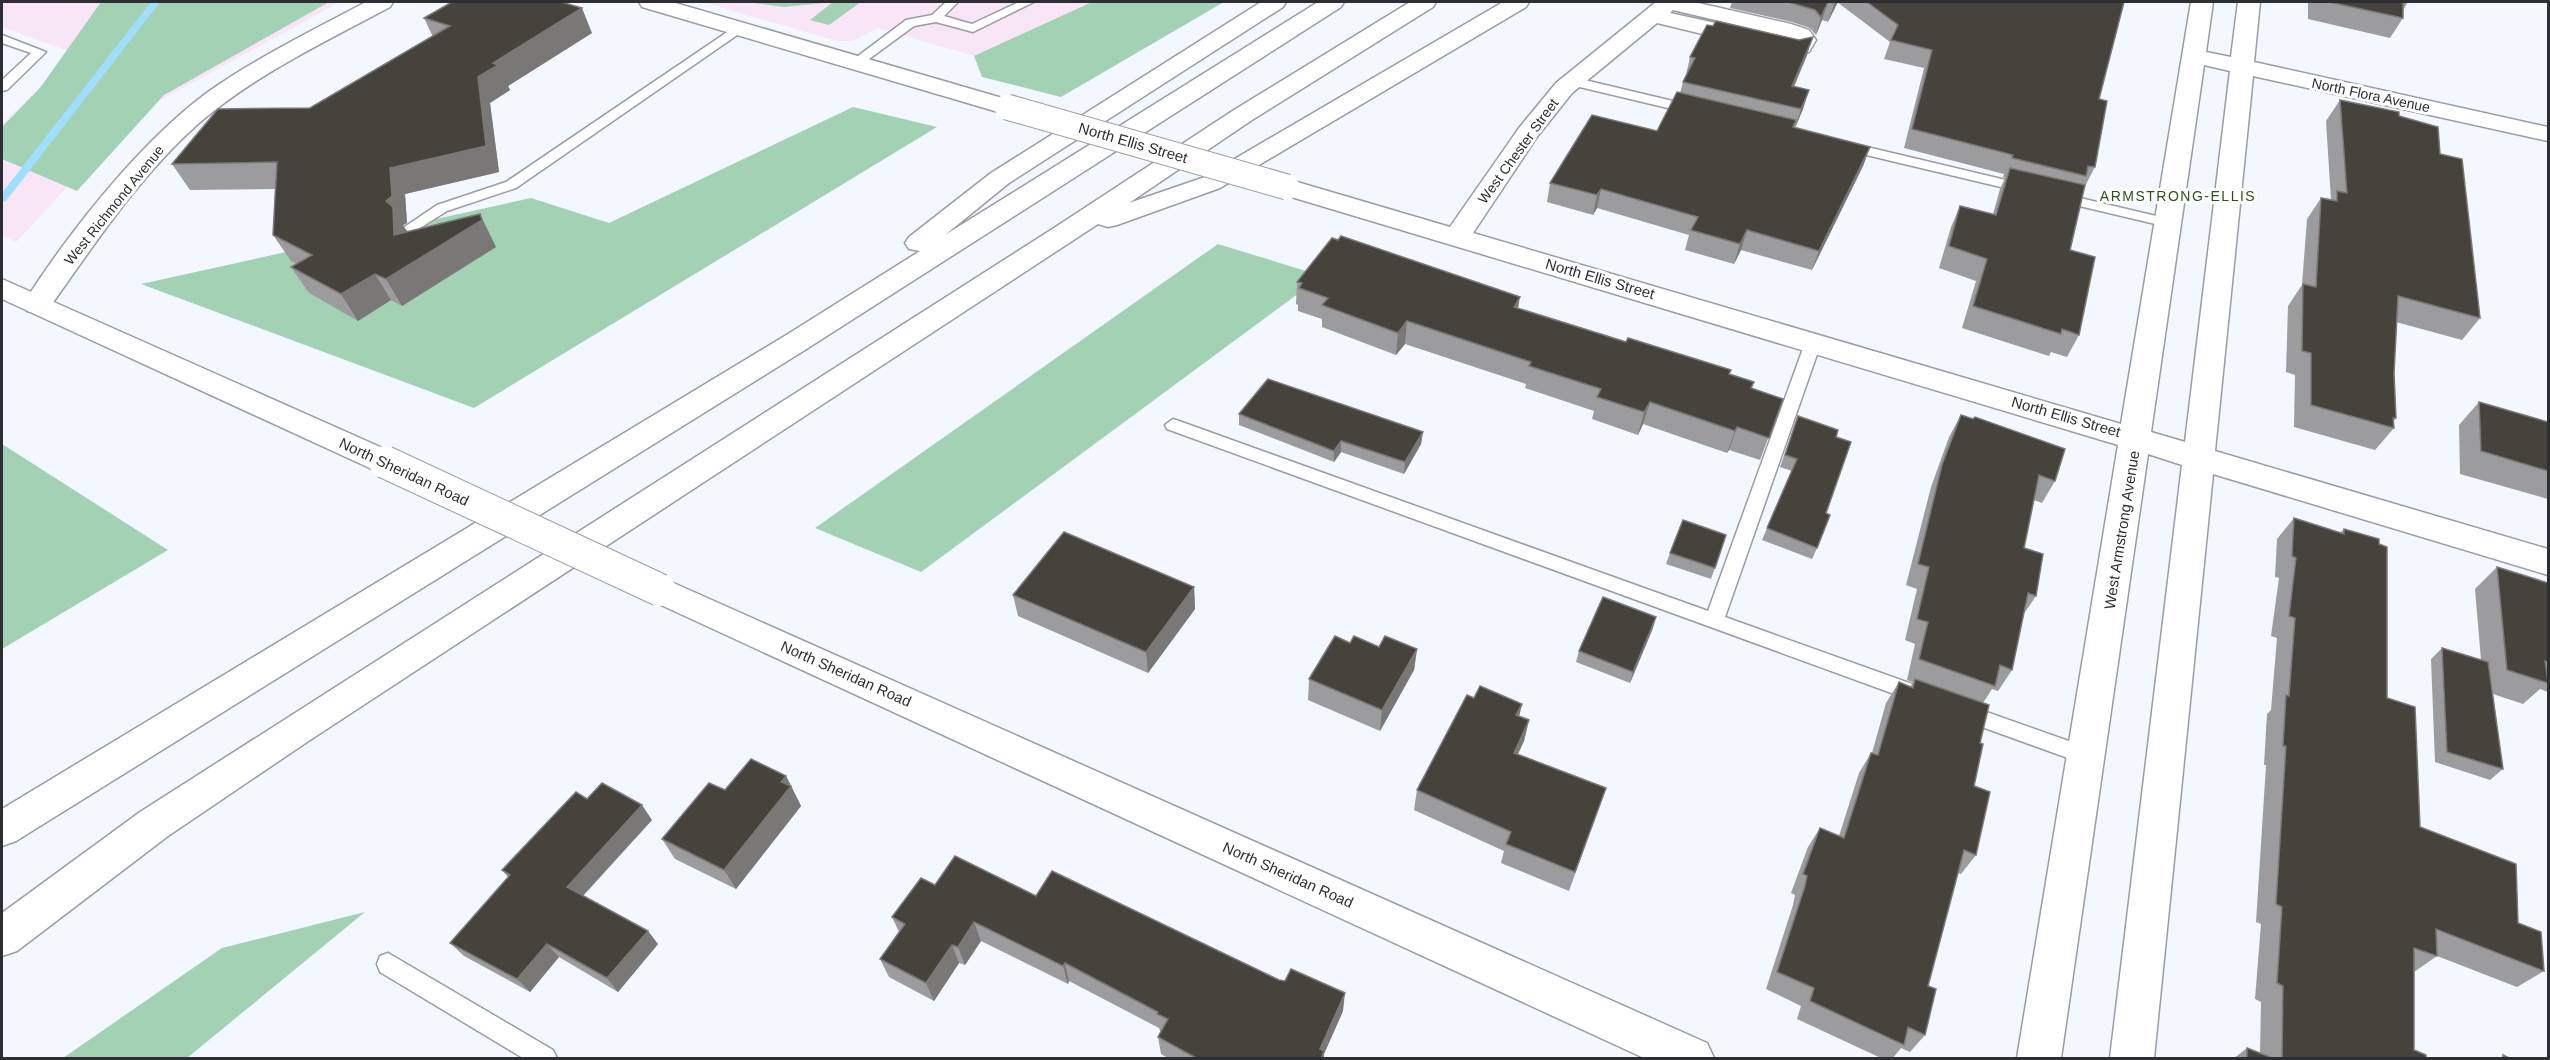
<svg xmlns="http://www.w3.org/2000/svg" width="2550" height="1060" font-family="Helvetica,sans-serif">
<style>
.education{fill:#f8e6f7}
.green{fill:#a3d1b4}
.lines{fill:none;stroke-linecap:round;stroke-linejoin:round}
.stream{fill:#a0defe;fill-rule:evenodd}
.lane-casing{stroke:#999ca3;stroke-width:3}
.street-casing{stroke:#999ca3;stroke-width:3}
.secondary-casing{stroke:#999ca3;stroke-width:3}
.highway-casing{stroke:#999ca3;stroke-width:3}
.lane{fill:#fff;fill-rule:evenodd}
.street{fill:#fff;fill-rule:evenodd}
.secondary{fill:#fff;fill-rule:evenodd}
.highway{fill:#fff;fill-rule:evenodd}
.street-bridge-casing{stroke:#999ca3;stroke-width:27;stroke-linecap:butt}
.secondary-bridge-casing{stroke:#999ca3;stroke-width:34;stroke-linecap:butt}
.street-bridge{stroke:#fff;stroke-width:25}
.secondary-bridge{stroke:#fff;stroke-width:32}
.wall{fill:#9c9c9e}
.shaded-wall{fill:#7a7876}
.building{fill:#46423c;stroke:#7a7876;stroke-width:1.5}
.labels{text-anchor:middle;stroke-width:6;stroke-linejoin:round;paint-order:stroke}
.far-street-label{font-size:14px;fill:#2d2e31;stroke:#fff}
.far-neighbourhood-label{font-size:14px;letter-spacing:1.5px;fill:#2a5317;stroke:#fff}
.street-label{font-size:15px;fill:#2d2e31;stroke:#fff}
</style>
<rect width="100%" height="100%" fill="#f3f7ff"/>
<!-- education -->
<g class="education">
<path d="M2,2H340L137,113L16,242L2,236V124L74,53L2,27Z"/>
<path d="M702,2H1092L974,56L878,28L853,41H837Z"/>
</g>
<!-- green -->
<g class="green">
<path d="M101,2H329L164,95L77,191L2,159V127L40,88Z"/>
<path d="M747,2H861L829,25L810,20L833,2L784,7Z"/>
<path d="M1092,2H1224L1061,97L982,77L974,56Z"/>
<path d="M853,107L937,127L474,408L141,284L531,198L609,223Z"/>
<path d="M1218,244L1322,276L921,572L815,528Z"/>
<path d="M2,444L168,550L2,649Z"/>
<path d="M365,912L187,1058H63L222,948Z"/>
</g>
<g class="lines">
<!-- stream -->
<path class="stream" d="M151,2H160L6,201L2,202V193Z"/>
<defs>
<g id="lane">
<path d="M946,2H958L944,16L972,24L1019,2H1034L973,32L936,22L914,26L861,65H851L850,62L906,20L932,15Z"/>
<path d="M739,24L743,25V31L516,188L447,211L415,231L410,232L403,228L437,205L506,182Z"/>
<path d="M2,35L46,52L7,90L2,91V80L31,53L2,43Z"/>
<path d="M1572,77L1698,107L1700,110L1693,114L1567,84V78Z"/>
<path d="M1846,142L2031,186L2033,189L2026,193L1841,149V143Z"/>
<path d="M2059,193L2173,220L2175,223L2168,227L2054,200L2052,197Z"/>
<path d="M1813,338L1821,343L1725,617L1926,689L1929,695L1926,701L1919,703L1167,429L1165,425L1173,419L1179,421L1708,611L1805,343Z"/>
<path d="M1964,704L2094,750L2097,756L2094,762L2087,765L1957,718L1954,712L1957,706Z"/>
<path d="M388,953L553,1050L557,1058H523L380,972L377,964L380,956Z"/>
</g>
<g id="street">
<path d="M366,2H393L390,7C325,42 256,74 199,123C139,176 94,245 47,311L37,313L27,311L23,304C69,232 140,142 208,92C258,57 313,30 366,2Z"/>
<path d="M639,2H672L1016,102L1019,107L1016,112L1007,114L998,112L642,7Z"/>
<path d="M1656,2H1694L1791,24L1809,30L1816,40L1809,52L1794,56L1657,23L1572,93L1537,137L1473,233L2121,424L2191,2H2213L2206,52L2231,57L2238,2H2260L2254,62L2548,127V141L2253,76L2215,451L2548,549V575L2213,474L2154,1058H2110L2182,465L2148,454L2061,1058H2017L2118,445L1278,193L1274,187L1278,181L1287,179L1450,227L1519,128L1556,83ZM1673,10L1783,36L1793,40L1670,13ZM2204,65L2230,71L2185,442L2151,432Z"/>
</g>
<g id="secondary">
<path d="M2,279L396,454L401,462L396,470L385,473L374,470L2,299Z"/>
<path d="M660,577L1707,1043L1714,1058H1644L648,599L643,590L648,581Z"/>
</g>
<g id="highway">
<path d="M1261,2H1286L1283,7L1009,183L945,235L1318,2H1344L1341,7L808,348L16,841L2,846V809L788,334L920,251L909,249L905,243L909,237L991,173Z"/>
<path d="M1410,2H1436L1433,7L1252,120L1129,203L1202,178L1503,2H1529L1526,7L1220,188L1117,225L1108,227L1098,224L310,740L168,836L17,951L2,956V913L140,812L1054,228L1234,110Z"/>
</g>
</defs>
<!-- lane casing -->
<use href="#lane" class="lane-casing"/>
<!-- street casing -->
<use href="#street" class="street-casing"/>
<!-- secondary casing -->
<use href="#secondary" class="secondary-casing"/>
<!-- highway casing -->
<use href="#highway" class="highway-casing"/>
<!-- lane -->
<use href="#lane" class="lane"/>
<!-- street -->
<use href="#street" class="street"/>
<!-- secondary -->
<use href="#secondary" class="secondary"/>
<!-- highway -->
<use href="#highway" class="highway"/>
<defs>
<path id="street-bridge" d="M1007,107L1287,187"/>
<path id="secondary-bridge" d="M385,462L660,590"/>
</defs>
<!-- street-bridge casing -->
<use href="#street-bridge" class="street-bridge-casing"/>
<!-- secondary-bridge casing -->
<use href="#secondary-bridge" class="secondary-bridge-casing"/>
<!-- street-bridge -->
<use href="#street-bridge" class="street-bridge"/>
<!-- secondary-bridge -->
<use href="#secondary-bridge" class="secondary-bridge"/>
</g>
<!-- wall -->
<g class="wall">
<path d="M1732,2H2124L2099,99L2095,167L2085,186L2070,250L2079,335L2067,357L2051,352L2049,356L1962,328L1976,281L1939,268L1951,227L1960,206L1993,214L2000,189L2005,178L2003,177L2004,174L1904,148L1924,68L1884,59L1890,42L1837,2L1828,22L1822,20L1816,35L1810,28L1792,22L1730,8Z"/>
<path d="M2308,2H2408L2403,10V18L2390,38L2308,19Z"/>
<path d="M424,18L592,33L508,86L510,90L490,103L499,172L405,194L407,223L403,225L407,232L493,241L496,247L402,306L391,300L358,321L309,293L291,267L296,264L291,261L273,235L275,189L190,190L172,164L310,108L433,37Z"/>
<path d="M1807,55L1794,87L1809,90L1803,109L1795,128L1870,147L1863,166L1812,270L1741,250L1734,264L1685,250L1689,235L1597,208L1593,215L1547,202L1550,183L1657,131L1680,93L1683,82L1686,75L1690,57Z"/>
<path d="M2340,100L2399,116L2440,154L2480,318L2462,340L2396,322L2394,373L2396,418L2393,422L2394,428L2375,450L2294,427L2295,375L2286,372L2288,306L2302,285L2307,219L2321,198L2331,200L2326,121Z"/>
<path d="M1297,282L1518,308L1730,374L1752,389L1783,399L1760,460L1729,450L1727,453L1643,424L1638,435L1592,419L1594,411L1525,388L1526,384L1405,344L1396,355L1322,327V319L1298,311V305L1296,304Z"/>
<path d="M2479,402L2548,422V499L2460,474L2459,425Z"/>
<path d="M1239,414L1423,432L1421,444L1404,474L1341,452L1334,462L1239,425Z"/>
<path d="M1961,415L2055,481L2042,503L2034,500L2024,548L2036,596L2023,615L2012,670L1998,691L1992,689L1983,703L1980,743L1974,786L1976,855L1961,874L1958,873L1928,986L1925,1035L1910,1052L1901,1048L1892,1059H1883L1797,1019L1801,1006L1766,989L1793,905L1795,895L1791,893L1808,847L1820,828L1839,836L1859,773L1871,753H1872L1886,703L1899,682L1910,687L1913,682L1907,680L1915,644L1905,640L1917,589L1906,585L1931,487L1949,437Z"/>
<path d="M1798,416L1836,437L1826,513L1817,548L1812,559L1762,540L1792,471L1780,467Z"/>
<path d="M2294,518L2340,533L2344,529L2420,827L2518,923L2544,971L2517,987L2437,956L2414,972V1050L2426,1059H2233L2247,1048L2260,1053L2261,1002L2255,999L2261,924L2256,922L2266,765H2264L2267,714L2271,710L2277,638L2271,636L2279,578L2275,577L2277,539Z"/>
<path d="M1726,535L1711,579L1666,564L1670,553Z"/>
<path d="M2497,567L2548,583V692L2540,689L2523,704L2493,694L2503,769L2490,780L2435,762L2431,659L2442,648L2481,660L2475,589Z"/>
<path d="M1194,587L1195,609L1148,673L1018,616L1013,595Z"/>
<path d="M1653,628L1630,683L1576,662L1579,651Z"/>
<path d="M1350,643L1379,647L1417,649L1414,670L1380,731L1308,700L1309,679Z"/>
<path d="M1474,698L1522,704L1519,716L1529,720L1524,741L1518,754L1606,788L1569,891L1501,863L1504,851L1414,810L1417,790Z"/>
<path d="M786,776L801,806L736,889L675,859L662,839L725,790Z"/>
<path d="M587,799L652,820L583,896L658,944L618,992L559,957L530,992L464,956L450,943L508,877L502,870Z"/>
<path d="M935,885L1036,896L1343,1011L1324,1054V1059H1169L1161,1054L1158,1037L1161,1032L1160,1031L1159,1028L1069,981L1068,984L981,941L965,965L959,963L934,1001L889,977L880,959L899,932L892,917Z"/>
</g>
<!-- shaded-wall -->
<g class="shaded-wall">
<path d="M1828,2L1822,20L1816,35L1821,17Z"/>
<path d="M1835,2H1838L1828,22Z"/>
<path d="M582,8L592,33L508,86L510,90L490,103L499,172L405,194L407,223L403,225L408,233L394,235L386,201L390,168L493,63Z"/>
<path d="M1813,37L1807,55L1786,105L1792,86Z"/>
<path d="M1809,90L1803,109L1795,128L1801,109Z"/>
<path d="M1870,147L1863,166L1812,270L1819,251Z"/>
<path d="M1601,189L1597,208L1593,215L1597,195Z"/>
<path d="M480,214L496,247L402,306L386,279Z"/>
<path d="M1747,230L1741,250L1734,264L1740,244Z"/>
<path d="M375,274L391,300L358,321L341,294Z"/>
<path d="M1520,297L1516,319L1514,307Z"/>
<path d="M1407,321L1405,344L1396,355L1398,333Z"/>
<path d="M1650,402L1643,424L1638,435L1644,412Z"/>
<path d="M1737,427L1729,450L1727,453L1735,431Z"/>
<path d="M1423,432L1421,444L1404,474L1405,462Z"/>
<path d="M1341,441V452L1334,462V451Z"/>
<path d="M1194,587L1195,609L1148,673L1146,652Z"/>
<path d="M1656,617L1653,628L1630,683L1633,672Z"/>
<path d="M1417,649L1414,670L1380,731L1382,710Z"/>
<path d="M1522,704L1517,725L1516,715Z"/>
<path d="M1529,720L1524,741L1509,773L1514,753Z"/>
<path d="M786,776L801,806L736,889L724,870L781,782Z"/>
<path d="M642,805L652,820L578,901L567,887Z"/>
<path d="M974,922L981,941L965,965L958,947Z"/>
<path d="M648,931L658,944L618,992L607,978Z"/>
<path d="M547,944L559,957L530,992L517,979Z"/>
<path d="M952,945L959,963L934,1001L926,983Z"/>
<path d="M1065,963L1069,981L1068,984L1063,966Z"/>
<path d="M1345,993L1343,1011L1324,1054V1059H1319L1320,1049Z"/>
</g>
<!-- building -->
<g class="building">
<path d="M452,2H561L582,8L493,63L498,65L478,77L486,146L390,168L392,196L386,201L393,207L394,235L480,214L482,220L386,279L375,274L341,294L291,267L312,255L273,235L277,162L172,164L218,109L310,108L450,26L424,18Z"/>
<path d="M1788,2H1835L1834,3L1828,2L1821,17L1815,10Z"/>
<path d="M1867,2H2124L2099,99L2107,101L2095,167L2088,166L2086,176L2012,158L2013,155L1912,129L1932,50L1891,40L1898,25Z"/>
<path d="M2329,2H2403V18Z"/>
<path d="M1716,21L1799,40L1813,37L1792,86L1809,90L1801,109L1683,82L1695,58L1690,57L1707,25L1713,26Z"/>
<path d="M1677,92L1796,120L1793,127L1870,147L1819,251L1747,230L1740,244L1691,230L1698,217L1601,189L1597,195L1550,183L1592,115L1657,131Z"/>
<path d="M2340,100L2399,112V116L2438,127L2440,154L2462,159L2480,318L2398,296L2394,373L2396,418H2393L2394,428L2311,405V353L2302,351L2303,284L2316,287L2321,198L2337,201V191L2347,193Z"/>
<path d="M2010,168L2085,185L2070,250L2095,257L2079,335L2062,329L2061,334L1973,306L1987,259L1949,246L1960,206L1996,215Z"/>
<path d="M1341,236L1520,297L1514,307L1626,342L1628,338L1731,370L1729,374L1754,382L1751,388L1783,399L1769,438L1737,427L1735,431L1650,402L1644,412L1597,397L1601,389L1529,366L1531,362L1407,321L1398,333L1322,305L1328,298L1299,288L1302,283L1297,282L1332,238L1338,240Z"/>
<path d="M1268,379L1423,432L1405,462L1341,441L1334,451L1239,414Z"/>
<path d="M2479,402L2548,422V471L2481,451Z"/>
<path d="M1961,415L1973,419L1975,417L2065,449L2055,481L2039,475L2024,548L2043,554L2036,596L2028,593L2012,670L2000,665L1995,686L1919,659L1928,622L1917,619L1929,567L1918,564L1942,465Z"/>
<path d="M1798,416L1838,430L1836,437L1851,442L1826,513L1830,515L1817,548L1767,528L1797,459L1785,455Z"/>
<path d="M2294,518L2344,534V529L2379,539V544L2387,547V698L2415,707L2420,827L2516,864L2518,923L2541,932L2544,971L2436,929L2437,956L2414,948V1050L2426,1055V1059H2282L2283,986L2277,983L2282,907L2276,904L2286,746H2283L2286,695L2289,696L2295,618L2289,616L2296,558L2292,556Z"/>
<path d="M1683,520L1726,535L1715,568L1670,553Z"/>
<path d="M1064,532L1194,587L1146,652L1013,595Z"/>
<path d="M2497,567L2548,583V662L2545,661L2548,683L2507,670Z"/>
<path d="M1603,597L1656,617L1633,672L1579,651Z"/>
<path d="M1335,636L1350,643L1354,636L1379,647L1385,636L1417,649L1382,710L1309,679Z"/>
<path d="M2442,648L2488,662L2503,769L2447,752Z"/>
<path d="M1915,679L1989,705L1980,743L1983,744L1974,786L1990,792L1976,855L1964,850L1928,986L1936,989L1925,1035L1908,1027L1904,1045L1810,1001L1814,988L1777,972L1805,886L1807,876L1803,874L1820,828L1844,838L1871,753L1878,755L1899,682L1913,688Z"/>
<path d="M1480,686L1522,704L1516,715L1529,720L1514,753L1606,788L1575,872L1506,844L1511,832L1417,790L1467,695L1474,698Z"/>
<path d="M751,759L786,776L781,782L791,786L724,870L662,839L709,783L725,790Z"/>
<path d="M602,783L642,805L567,887L648,931L607,978L547,944L517,979L450,943L510,875L502,870L576,792L587,799Z"/>
<path d="M955,856L1036,896L1052,871L1279,980L1285,981L1291,969L1345,993L1320,1049L1324,1051L1321,1059H1198L1158,1037L1168,1019L1157,1014L1158,1012L1065,963L1063,966L974,922L958,947L952,945L926,983L880,959L905,924L892,917L921,878L935,885Z"/>
<path d="M2247,1048L2275,1059H2247Z"/>
<path d="M2503,1055L2511,1059H2503Z"/>
</g>
<g class="labels">
<!-- far-street labels -->
<g class="far-street-label">
<text transform="translate(2371 95) rotate(12)" y="5">North Flora Avenue</text>
<text transform="translate(1518 151) rotate(-54)" y="5">West Chester Street</text>
<text transform="translate(114 205) rotate(-51)" y="5">West Richmond Avenue</text>
</g>
<!-- far-neighbourhood labels -->
<g class="far-neighbourhood-label">
<text x="2178" y="201">ARMSTRONG-ELLIS</text>
</g>
<!-- street labels -->
<g class="street-label">
<text transform="translate(1133 143) rotate(16)" y="5">North Ellis Street</text>
<text transform="translate(1600 279) rotate(16)" y="5">North Ellis Street</text>
<text transform="translate(2066 417) rotate(16)" y="5">North Ellis Street</text>
<text transform="translate(404 472) rotate(25)" y="5">North Sheridan Road</text>
<text transform="translate(2122 530) rotate(-81)" y="5">West Armstrong Avenue</text>
<text transform="translate(846 674) rotate(24)" y="5">North Sheridan Road</text>
<text transform="translate(1288 875) rotate(24)" y="5">North Sheridan Road</text>
</g>
</g>
<!-- border -->
<rect width="2550" height="1060" fill="none" stroke="#2d2e31" stroke-width="6"/>
</svg>
